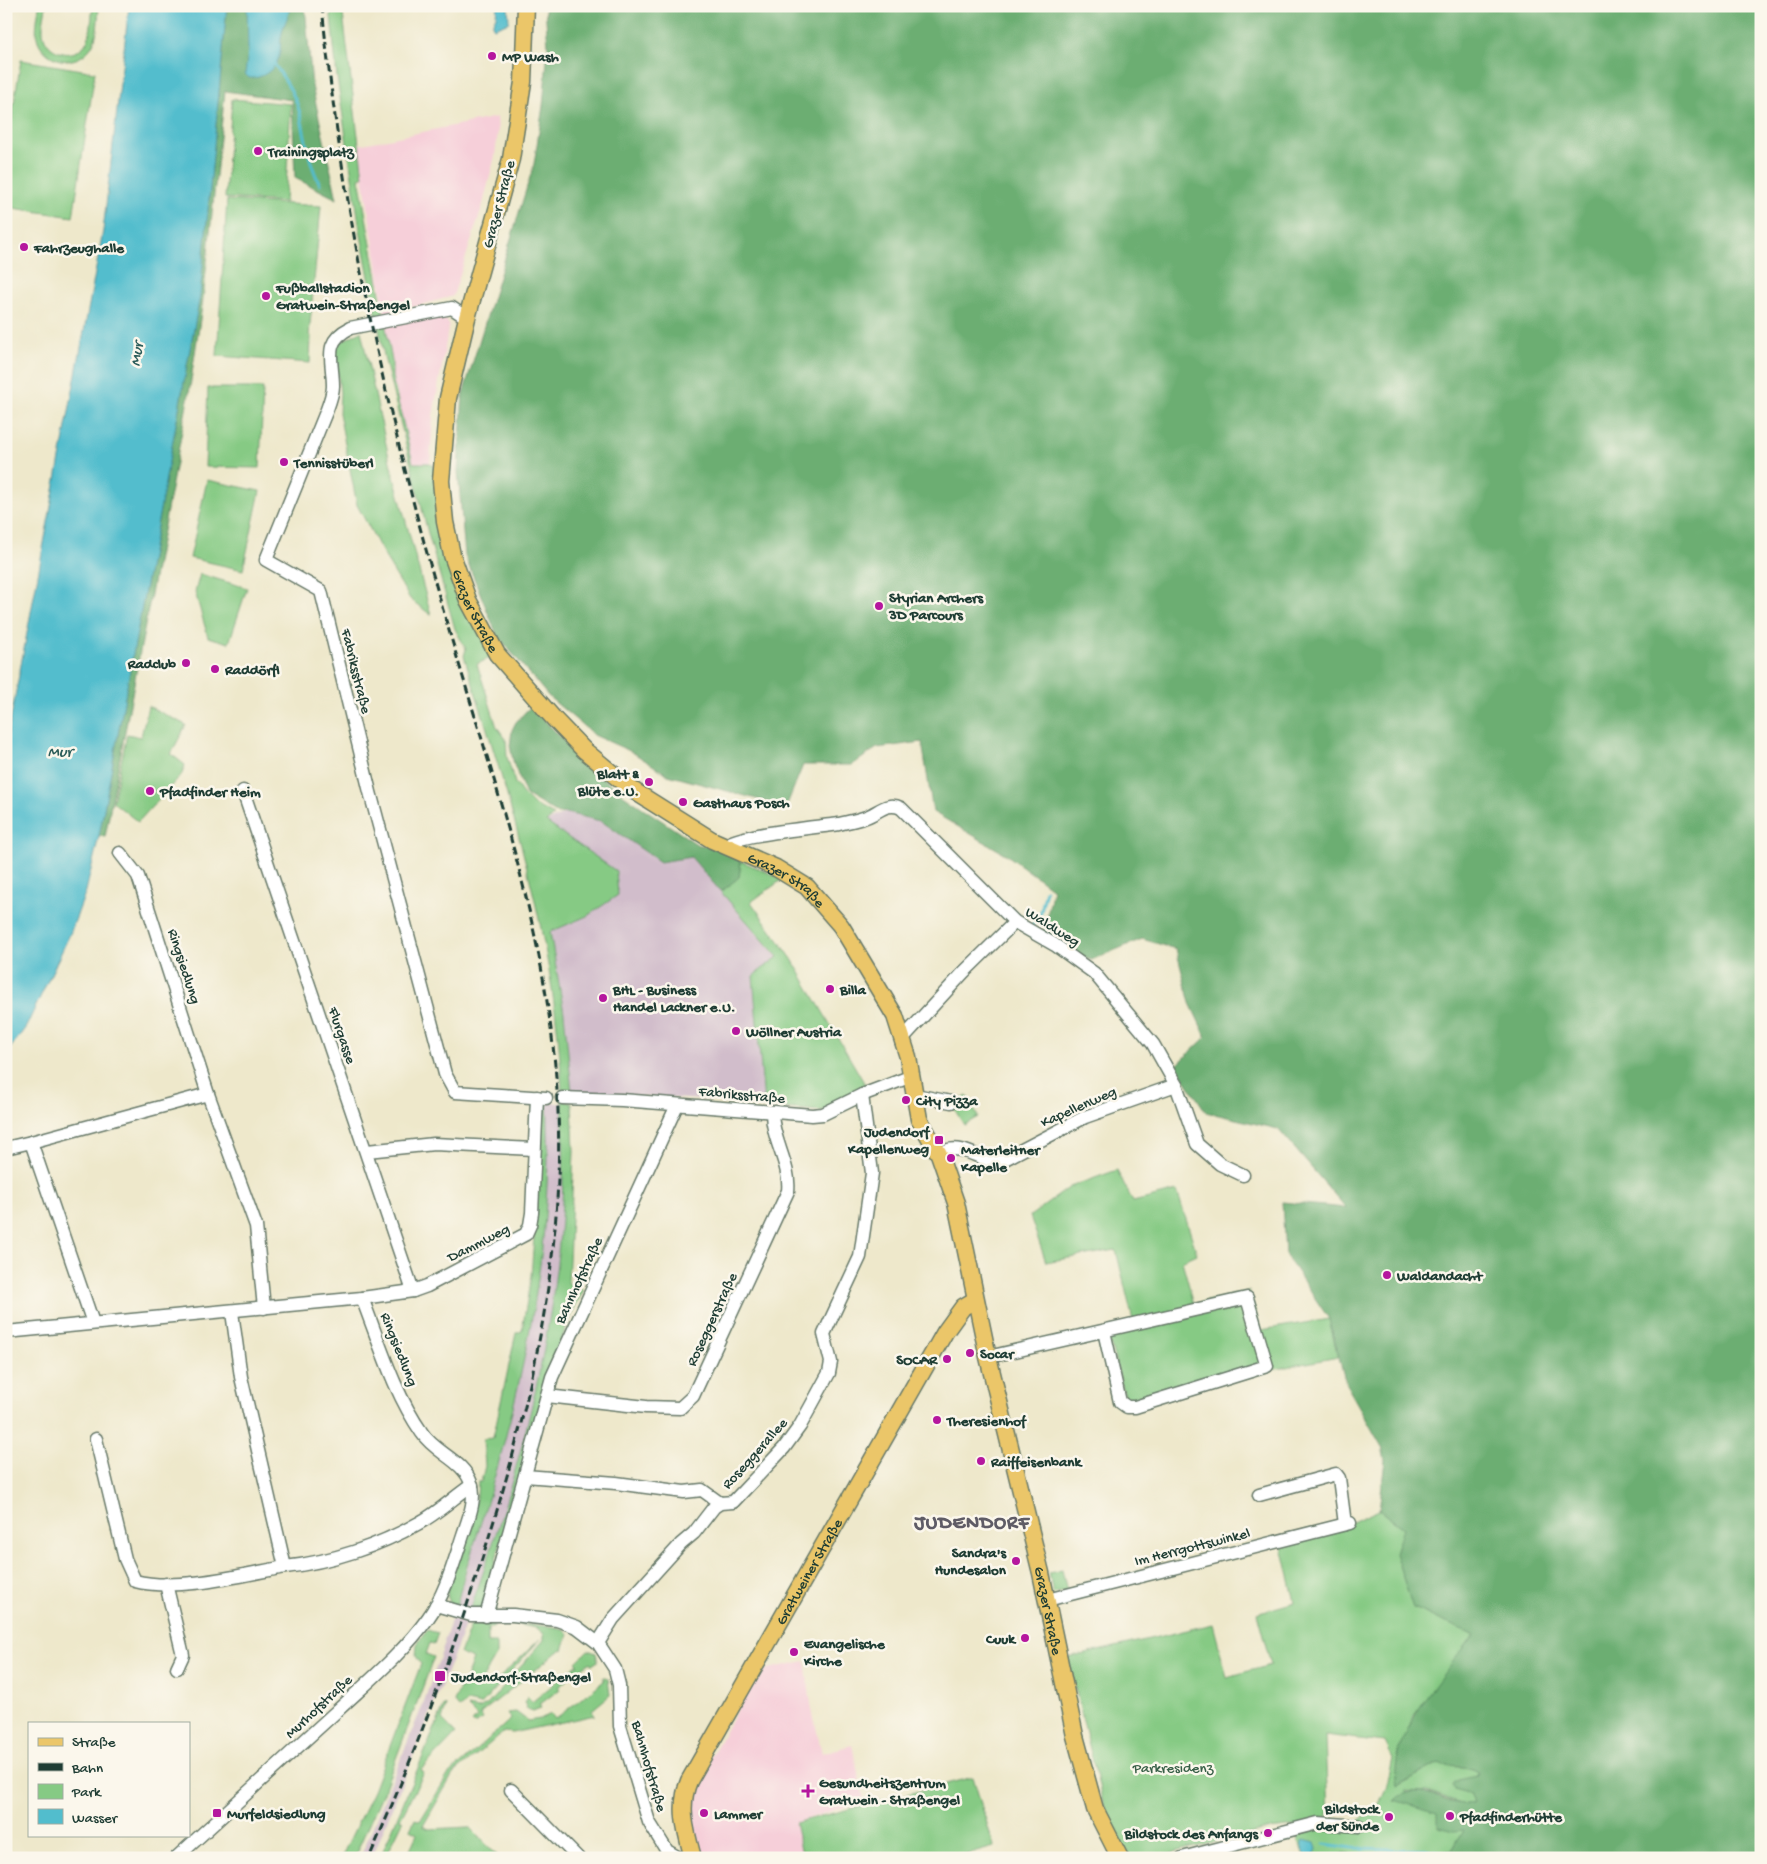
<svg xmlns="http://www.w3.org/2000/svg" width="1767" height="1864" font-family="'Gochi Hand',sans-serif">
<style>
.built{fill:#f6cfd9}
.industrial{fill:#d1bdcb}
.green{fill:#86ca84;stroke:#52845c;fill-rule:evenodd}
.forest{fill:#6cae72;stroke:#467653}
.water{fill:#52bdcd;stroke:#387d80}
.lines{fill:none;stroke-linecap:round;stroke-linejoin:round}
.stream{stroke:#52bdcd;stroke-width:3}
.minor-casing{stroke:#677969;stroke-width:15}
.major-casing{stroke:#677969;stroke-width:19}
.minor{stroke:#fff;stroke-width:12}
.major{stroke:#ebc669;stroke-width:16}
.rail{stroke:#1f3d34;stroke-width:3;stroke-dasharray:8 4;stroke-linecap:butt}
.poi-dot{fill:#b5179e;stroke:#fbf7ec;stroke-width:2}
.labels{text-anchor:middle;stroke-width:5;stroke-linejoin:round;paint-order:stroke}
.poi-label{font-size:15px;font-weight:bold;fill:#1f3d34;stroke:#fbf7ec;text-anchor:start}
.street-label{font-size:15px;fill:#1f3d34;stroke:#fbf7ec}
.park-label{font-size:15px;fill:#396048;stroke:#fbf7ec}
.water-label{font-size:16px;font-style:italic;fill:#2c5d5a;stroke:#fbf7ec}
.district-label{font-size:20px;font-weight:bold;letter-spacing:1px;fill:#5f5c66;stroke:#fbf7ec}
</style>
<rect width="100%" height="100%" fill="#fbf7ec"/>
<filter id="ink" filterUnits="userSpaceOnUse"><feTurbulence type="fractalNoise" baseFrequency=".02" numOctaves="2"/><feDisplacementMap in="SourceGraphic" scale="10" xChannelSelector="R" yChannelSelector="G"/><feConvolveMatrix kernelMatrix="1 2 1 2 8 2 1 2 1" color-interpolation-filters="sRGB"/></filter>
<filter id="wash" filterUnits="userSpaceOnUse"><feTurbulence type="fractalNoise" baseFrequency=".0096" numOctaves="4" result="noise"/><feDisplacementMap in="SourceGraphic" scale="20" xChannelSelector="R" yChannelSelector="G"/><feGaussianBlur stdDeviation="1.12" result="paint"/><feColorMatrix in="noise" values="0 0 0 0 0 0 0 0 0 0 0 0 0 0 0 0 0 1.4 0 .05"/><feComposite in="paint" operator="in"/></filter>
<g filter="url(#wash)">
<rect width="100%" height="100%" fill="#eee8cb"/>
<!-- built -->
<g class="built">
<path d="M497,117L498,131L495,156L482,208L453,296L385,315L358,145Z"/>
<path d="M438,316L447,320L449,325L433,416L430,463L413,464L392,377V360L384,324Z"/>
<path d="M805,1661L812,1710L822,1753L852,1745L864,1800L795,1823L803,1858H693L683,1806L759,1671Z"/>
</g>
<!-- industrial -->
<g class="industrial">
<path d="M566,813L601,821L660,862L691,857L778,958L753,976L764,1103L572,1093L564,1013L550,931L587,916L546,822Z"/>
<path d="M547,1103H563L564,1112L563,1201L551,1320L531,1412L510,1492L470,1611L456,1606L504,1442L529,1338L546,1162Z"/>
<path d="M452,1618L466,1622L457,1647L372,1858H360L422,1707L445,1643L444,1642Z"/>
</g>
<!-- green -->
<g class="green">
<path d="M39,6H46C45,16 41,28 44,37C50,56 78,60 87,41C92,31 91,17 93,6H99C98,18 98,34 93,44C80,68 48,65 38,41C34,30 38,17 39,6Z"/>
<path d="M330,6H342L363,177L359,178L392,361V377L413,463H430L436,470L438,502L492,657L477,664L497,727L506,739L507,757L515,783L523,794L534,805L554,815L546,822L616,871L618,895L587,916L550,932L564,1013L572,1093L562,1094C557,943 509,799 464,656L466,649L455,629L429,537L385,361L360,230L337,77Z"/>
<path d="M21,60L95,72L73,217L6,207V154Z"/>
<path d="M232,99L291,104L285,202L225,198Z"/>
<path d="M227,200L321,206L309,335L311,336L310,363L217,356Z"/>
<path d="M361,331L390,462L431,615L410,599L389,564L357,505L339,413L340,393L335,345Z"/>
<path d="M208,388H263L260,468L205,467Z"/>
<path d="M207,480L260,491L243,570L190,558Z"/>
<path d="M200,574L247,588L229,643L208,637L195,592Z"/>
<path d="M148,706L186,725L171,754L185,765L182,774L138,822L113,802L127,734L141,737Z"/>
<path d="M741,861L783,879L751,902L792,959L866,1086L822,1111L768,1107L764,1103L753,976L778,957L721,892L739,877Z"/>
<path d="M967,1096L978,1117L964,1125L952,1105Z"/>
<path d="M547,1100C555,1257 517,1414 468,1563C463,1578 460,1593 456,1607L449,1602L447,1593L477,1495L478,1482H481L485,1466L483,1439L493,1438L516,1333L522,1331L531,1276L534,1237L540,1104Z"/>
<path d="M562,1100L572,1103L574,1152L568,1283L584,1290L575,1307L554,1357L482,1608L470,1610C529,1446 572,1276 562,1100Z"/>
<path d="M1117,1170L1133,1202L1177,1191L1197,1254L1182,1261L1194,1304L1249,1291L1261,1330L1329,1319L1338,1357L1224,1379L1127,1404L1107,1332L1134,1325L1116,1250L1046,1262L1030,1216L1070,1187Z"/>
<path d="M1379,1510L1403,1528L1395,1553L1413,1608L1474,1635L1412,1718L1396,1777L1398,1786L1439,1763C1451,1770 1466,1763 1478,1772L1477,1776L1468,1779L1455,1789L1469,1794L1474,1803L1463,1805L1427,1792L1405,1791L1464,1830L1453,1849C1416,1858 1380,1857 1343,1855L1339,1858H1304L1295,1826L1270,1829L1150,1858H1129L1117,1839L1118,1836L1114,1832L1103,1803L1068,1658L1213,1624L1227,1677L1271,1665L1257,1613L1295,1602L1281,1542L1350,1523ZM1325,1735L1385,1742L1393,1759L1386,1788L1379,1804L1356,1823L1328,1818Z"/>
<path d="M1062,1570L1067,1591L1053,1594L1049,1573Z"/>
<path d="M509,1623L555,1627L564,1629L568,1634L563,1650L561,1649L480,1714L483,1719L474,1724L472,1722L477,1717L467,1707L479,1709L488,1704L544,1640V1634L537,1628Z"/>
<path d="M471,1624H492L495,1626L488,1628V1643H496V1656L483,1678L491,1686L540,1639L481,1705L467,1702L459,1708L454,1702L460,1688L462,1689L473,1659L460,1654Z"/>
<path d="M427,1630L438,1633L434,1644L430,1643L426,1654L434,1657L385,1788L354,1858H341L373,1791L421,1664L416,1656L417,1644Z"/>
<path d="M588,1650L596,1653L598,1661L592,1665L590,1662L558,1687L560,1689L539,1705L541,1708L532,1711L527,1709L524,1702L528,1697L532,1702L578,1664L576,1662Z"/>
<path d="M603,1677L608,1679L610,1695L592,1710L595,1715L512,1733L504,1732L453,1774L423,1826L429,1829L469,1827L500,1858H406L417,1834L410,1830L415,1819L420,1821L448,1775L511,1719L507,1713L516,1712L528,1721L540,1719L551,1714L555,1719L604,1681Z"/>
<path d="M445,1704L446,1706L442,1720L456,1734L421,1770L424,1773L400,1819L403,1821L385,1858H380Z"/>
<path d="M973,1777L994,1847L955,1858H803L795,1823Z"/>
</g>
<!-- forest -->
<g class="forest">
<path d="M227,6H305L312,86L337,199L295,178L292,100L225,91L203,299L189,394L105,837L99,836L200,296Z"/>
<path d="M545,6H1761V1858H1339L1342,1854C1380,1857 1416,1858 1453,1849L1463,1830L1453,1831L1438,1827V1813L1394,1800C1424,1777 1443,1810 1473,1803L1469,1794L1455,1789L1453,1784L1458,1780L1477,1776L1478,1772C1466,1763 1451,1770 1439,1763L1397,1786C1387,1736 1445,1673 1474,1635L1413,1608L1395,1553L1403,1528L1379,1510L1385,1460L1382,1447L1346,1384L1329,1319L1285,1254L1282,1202L1346,1208L1278,1129L1206,1112L1176,1066L1206,1037L1190,1003L1176,949L1142,939L1091,960L1041,942L1053,889L1007,855L933,812L922,742L877,748L852,765H803L786,807L668,775L632,752L594,735L549,697L497,635L465,556L458,471L463,394L534,164L543,106L548,47Z"/>
<path d="M531,706L585,763L625,796L698,845L712,846L741,861L739,877L721,892L691,857L660,862L601,821L566,813L558,814L526,795L514,765L510,746L512,730L516,722Z"/>
</g>
<!-- water -->
<g class="water">
<path d="M129,6H227L200,296L99,836L86,891L70,934L26,1027L6,1054V744L103,231Z"/>
<path d="M247,6H291C289,16 284,23 282,33C280,39 281,46 280,53C277,68 264,79 249,78L245,74L248,51Z"/>
<path d="M497,6H508L509,22L494,28L492,25L496,16Z"/>
<path d="M1304,1840L1315,1843L1317,1849L1313,1858H1307C1303,1853 1301,1846 1304,1840Z"/>
</g>
<g class="lines">
<!-- stream -->
<g class="stream">
<path d="M273,62C283,77 294,92 299,110C306,135 307,160 320,184"/>
<path d="M1031,927L1040,915L1046,890"/>
<path d="M1324,1844L1353,1848L1428,1850L1479,1858"/>
</g>
</g>
</g>
<g filter="url(#ink)">
<g class="lines">
<defs>
<g id="minor">
<path d="M467,318L452,308L350,328C322,342 333,360 333,386C333,394 329,404 326,412L266,560L321,591L370,792L445,1074L455,1092L546,1098"/>
<path d="M243,791L413,1291"/>
<path d="M725,846C735,834 820,827 839,824C847,822 858,820 866,817C878,813 887,801 901,808L1015,922L1055,945L1094,973L1153,1044L1176,1085L1197,1144L1220,1164L1243,1175"/>
<path d="M120,853L138,876L208,1094"/>
<path d="M904,1037L964,972L1015,922"/>
<path d="M915,1095L951,1102"/>
<path d="M562,1098L622,1100L812,1115L823,1114L862,1095L912,1076"/>
<path d="M31,1142L208,1094L256,1226L264,1308"/>
<path d="M6,1148L31,1142L93,1323"/>
<path d="M367,1151L434,1144L534,1149"/>
<path d="M939,1154C960,1140 978,1161 999,1162L1085,1117L1176,1085"/>
<path d="M362,1298L413,1291L427,1286L526,1234L530,1225L532,1213L537,1097"/>
<path d="M232,1312L241,1377L285,1567C331,1562 379,1546 419,1523C438,1513 454,1497 472,1485"/>
<path d="M6,1332L362,1298C380,1344 394,1393 422,1433C435,1453 463,1460 471,1483C477,1499 468,1520 463,1535C454,1562 445,1595 428,1618C403,1653 369,1681 338,1710C284,1760 230,1808 176,1858"/>
<path d="M988,1357L1247,1298L1267,1366L1135,1407H1127L1120,1402L1104,1331"/>
<path d="M547,1396L646,1407L680,1408L693,1396L788,1191C791,1165 772,1140 772,1113"/>
<path d="M96,1439L125,1559L135,1581C177,1592 242,1575 285,1567"/>
<path d="M525,1476L616,1483L684,1492L702,1490L720,1503"/>
<path d="M1259,1495L1336,1474L1339,1478L1345,1524"/>
<path d="M166,1584L183,1655L177,1668"/>
<path d="M1047,1600L1350,1523"/>
<path d="M436,1605L471,1615H513L557,1620L577,1627L598,1643L615,1669L619,1685L620,1726L649,1822L667,1851L679,1858"/>
<path d="M486,1616L552,1377L677,1105"/>
<path d="M598,1643L613,1619L681,1544L694,1533L714,1507L720,1503L733,1502L784,1448L800,1426L829,1373L831,1362L824,1334L860,1257L872,1173L862,1095"/>
<path d="M511,1790L578,1858"/>
<path d="M1182,1858L1318,1823L1359,1826"/>
</g>
<g id="major">
<path id="s1" d="M526,6L523,82L511,159L467,318L448,398L441,481L445,522L452,555L468,600L497,654L555,720L584,750L631,789L712,840L776,868L807,887L841,926L895,1016L908,1057L919,1119L939,1154L956,1203L988,1357L1041,1573L1075,1736L1095,1809L1120,1858"/>
<path id="s2" d="M693,1858C686,1832 678,1807 689,1781L945,1332L963,1307L975,1300"/>
</g>
</defs>
<!-- minor casing -->
<use href="#minor" class="minor-casing"/>
<!-- major casing -->
<use href="#major" class="major-casing"/>
<!-- minor -->
<use href="#minor" class="minor"/>
<!-- major -->
<use href="#major" class="major"/>
<!-- rail -->
<path class="rail" d="M322,6C341,203 383,399 437,589C484,756 546,917 557,1091C567,1253 530,1409 481,1562C449,1663 412,1761 369,1858"/>
</g>
</g>
<!-- markers -->
<g class="poi-dot">
<circle cx="492" cy="56" r="5"/>
<circle cx="258" cy="151" r="5"/>
<circle cx="24" cy="247" r="5"/>
<circle cx="266" cy="296" r="5"/>
<circle cx="284" cy="462" r="5"/>
<circle cx="879" cy="606" r="5"/>
<circle cx="186" cy="663" r="5"/>
<circle cx="215" cy="669" r="5"/>
<circle cx="649" cy="782" r="5"/>
<circle cx="150" cy="791" r="5"/>
<circle cx="683" cy="802" r="5"/>
<circle cx="830" cy="989" r="5"/>
<circle cx="603" cy="998" r="5"/>
<circle cx="736" cy="1031" r="5"/>
<circle cx="906" cy="1100" r="5"/>
<rect x="934" y="1135" width="10" height="10" rx="2.5"/>
<circle cx="951" cy="1158" r="5"/>
<circle cx="1387" cy="1275" r="5"/>
<circle cx="970" cy="1353" r="5"/>
<circle cx="947" cy="1359" r="5"/>
<circle cx="937" cy="1420" r="5"/>
<circle cx="981" cy="1461" r="5"/>
<circle cx="1016" cy="1561" r="5"/>
<circle cx="1025" cy="1638" r="5"/>
<circle cx="794" cy="1652" r="5"/>
<rect x="434" y="1670" width="12" height="12" rx="2.5"/>
<path d="M805.5 1783.5h5v5h5v5h-5v5h-5v-5h-5v-5h5z"/>
<rect x="212" y="1808" width="10" height="10" rx="2.5"/>
<circle cx="704" cy="1813" r="5"/>
<circle cx="1450" cy="1816" r="5"/>
<circle cx="1389" cy="1817" r="5"/>
<circle cx="1268" cy="1833" r="5"/>
</g>
<g class="labels">
<!-- poi labels -->
<g class="poi-label">
<text x="502" y="61">MP Wash</text>
<text x="268" y="156">Trainingsplatz</text>
<text x="34" y="252">Fahrzeughalle</text>
<text x="276" y="292">Fußballstadion<tspan x="276" dy="17">Gratwein-Straßengel</tspan></text>
<text x="294" y="467">Tennisstüberl</text>
<text x="889" y="602">Styrian Archers<tspan x="889" dy="17">3D Parcours</tspan></text>
<text x="176" y="668" text-anchor="end">Radclub</text>
<text x="225" y="674">Raddörfl</text>
<text x="639" y="778" text-anchor="end">Blatt &amp;<tspan x="639" dy="17">Blüte e.U.</tspan></text>
<text x="160" y="796">Pfadfinder Heim</text>
<text x="693" y="807">Gasthaus Posch</text>
<text x="613" y="994">BHL - Business<tspan x="613" dy="17">Handel Lackner e.U.</tspan></text>
<text x="840" y="994">Billa</text>
<text x="746" y="1036">Wöllner Austria</text>
<text x="916" y="1105">City Pizza</text>
<text x="929" y="1136" text-anchor="end">Judendorf<tspan x="929" dy="17">Kapellenweg</tspan></text>
<text x="961" y="1154">Materleitner<tspan x="961" dy="17">Kapelle</tspan></text>
<text x="1397" y="1280">Waldandacht</text>
<text x="980" y="1358">Socar</text>
<text x="937" y="1364" text-anchor="end">SOCAR</text>
<text x="947" y="1425">Theresienhof</text>
<text x="991" y="1466">Raiffeisenbank</text>
<text x="1006" y="1557" text-anchor="end">Sandra's<tspan x="1006" dy="17">Hundesalon</tspan></text>
<text x="1015" y="1643" text-anchor="end">Cuuk</text>
<text x="804" y="1648">Evangelische<tspan x="804" dy="17">Kirche</tspan></text>
<text x="451" y="1681">Judendorf-Straßengel</text>
<text x="819" y="1787">Gesundheitszentrum<tspan x="819" dy="17">Gratwein - Straßengel</tspan></text>
<text x="1379" y="1813" text-anchor="end">Bildstock<tspan x="1379" dy="17">der Sünde</tspan></text>
<text x="227" y="1818">Murfeldsiedlung</text>
<text x="714" y="1818">Lammer</text>
<text x="1460" y="1821">Pfadfinderhütte</text>
<text x="1258" y="1838" text-anchor="end">Bildstock des Anfangs</text>
</g>
<!-- street labels -->
<g class="street-label">
<text transform="translate(498 204) rotate(-75)" y="5">Grazer Straße</text>
<text dy="5" stroke="none"><textPath href="#s1" startOffset="620">Grazer Straße</textPath></text>
<text transform="translate(357 671) rotate(76)" y="5">Fabriksstraße</text>
<text dy="5" stroke="none"><textPath href="#s1" startOffset="1040">Grazer Straße</textPath></text>
<text transform="translate(1053 926) rotate(32)" y="5">Waldweg</text>
<text transform="translate(185 966) rotate(72)" y="5">Ringsiedlung</text>
<text transform="translate(343 1035) rotate(71)" y="5">Flurgasse</text>
<text transform="translate(742 1094) rotate(5)" y="5">Fabriksstraße</text>
<text transform="translate(1078 1106) rotate(-24)" y="5">Kapellenweg</text>
<text transform="translate(478 1242) rotate(-27)" y="5">Dammweg</text>
<text transform="translate(578 1280) rotate(-65)" y="5">Bahnhofstraße</text>
<text transform="translate(711 1319) rotate(-65)" y="5">Roseggerstraße</text>
<text transform="translate(400 1349) rotate(68)" y="5">Ringsiedlung</text>
<text transform="translate(754 1453) rotate(-48)" y="5">Roseggerallee</text>
<text transform="translate(1192 1546) rotate(-14)" y="5">Im Herrgottswinkel</text>
<text dy="5" stroke="none"><textPath href="#s2" startOffset="320">Gratweiner Straße</textPath></text>
<text dy="5" stroke="none"><textPath href="#s1" startOffset="1834">Grazer Straße</textPath></text>
<text transform="translate(318 1706) rotate(-43)" y="5">Murhofstraße</text>
<text transform="translate(650 1766) rotate(74)" y="5">Bahnhofstraße</text>
</g>
<!-- park labels -->
<g class="park-label">
<text x="1173" y="1772">Parkresidenz</text>
</g>
<!-- water labels -->
<g class="water-label">
<text transform="translate(135 354) rotate(-82)" y="6">Mur</text>
<text x="60" y="756">Mur</text>
</g>
<!-- district labels -->
<g class="district-label">
<text x="972" y="1528">JUDENDORF</text>
</g>
</g>
<!-- margin -->
<rect width="1767" height="1864" fill="none" stroke="#fbf7ec" stroke-width="25"/>
<!-- legend -->
<rect x="28" y="1722" width="162" height="115" fill="#fbf7ec" stroke="#a3ada2"/>
<rect x="38" y="1738" width="25" height="8" fill="#ebc669" stroke="#a3ada2"/>
<text x="72" y="1746" font-size="15" fill="#1f3d34">Straße</text>
<rect x="38" y="1763" width="25" height="8" fill="#1f3d34" stroke="#a3ada2"/>
<text x="72" y="1772" font-size="15" fill="#1f3d34">Bahn</text>
<rect x="38" y="1784" width="25" height="15" fill="#86ca84" stroke="#a3ada2"/>
<text x="72" y="1796" font-size="15" fill="#1f3d34">Park</text>
<rect x="38" y="1809" width="25" height="15" fill="#52bdcd" stroke="#a3ada2"/>
<text x="72" y="1822" font-size="15" fill="#1f3d34">Wasser</text>
</svg>
